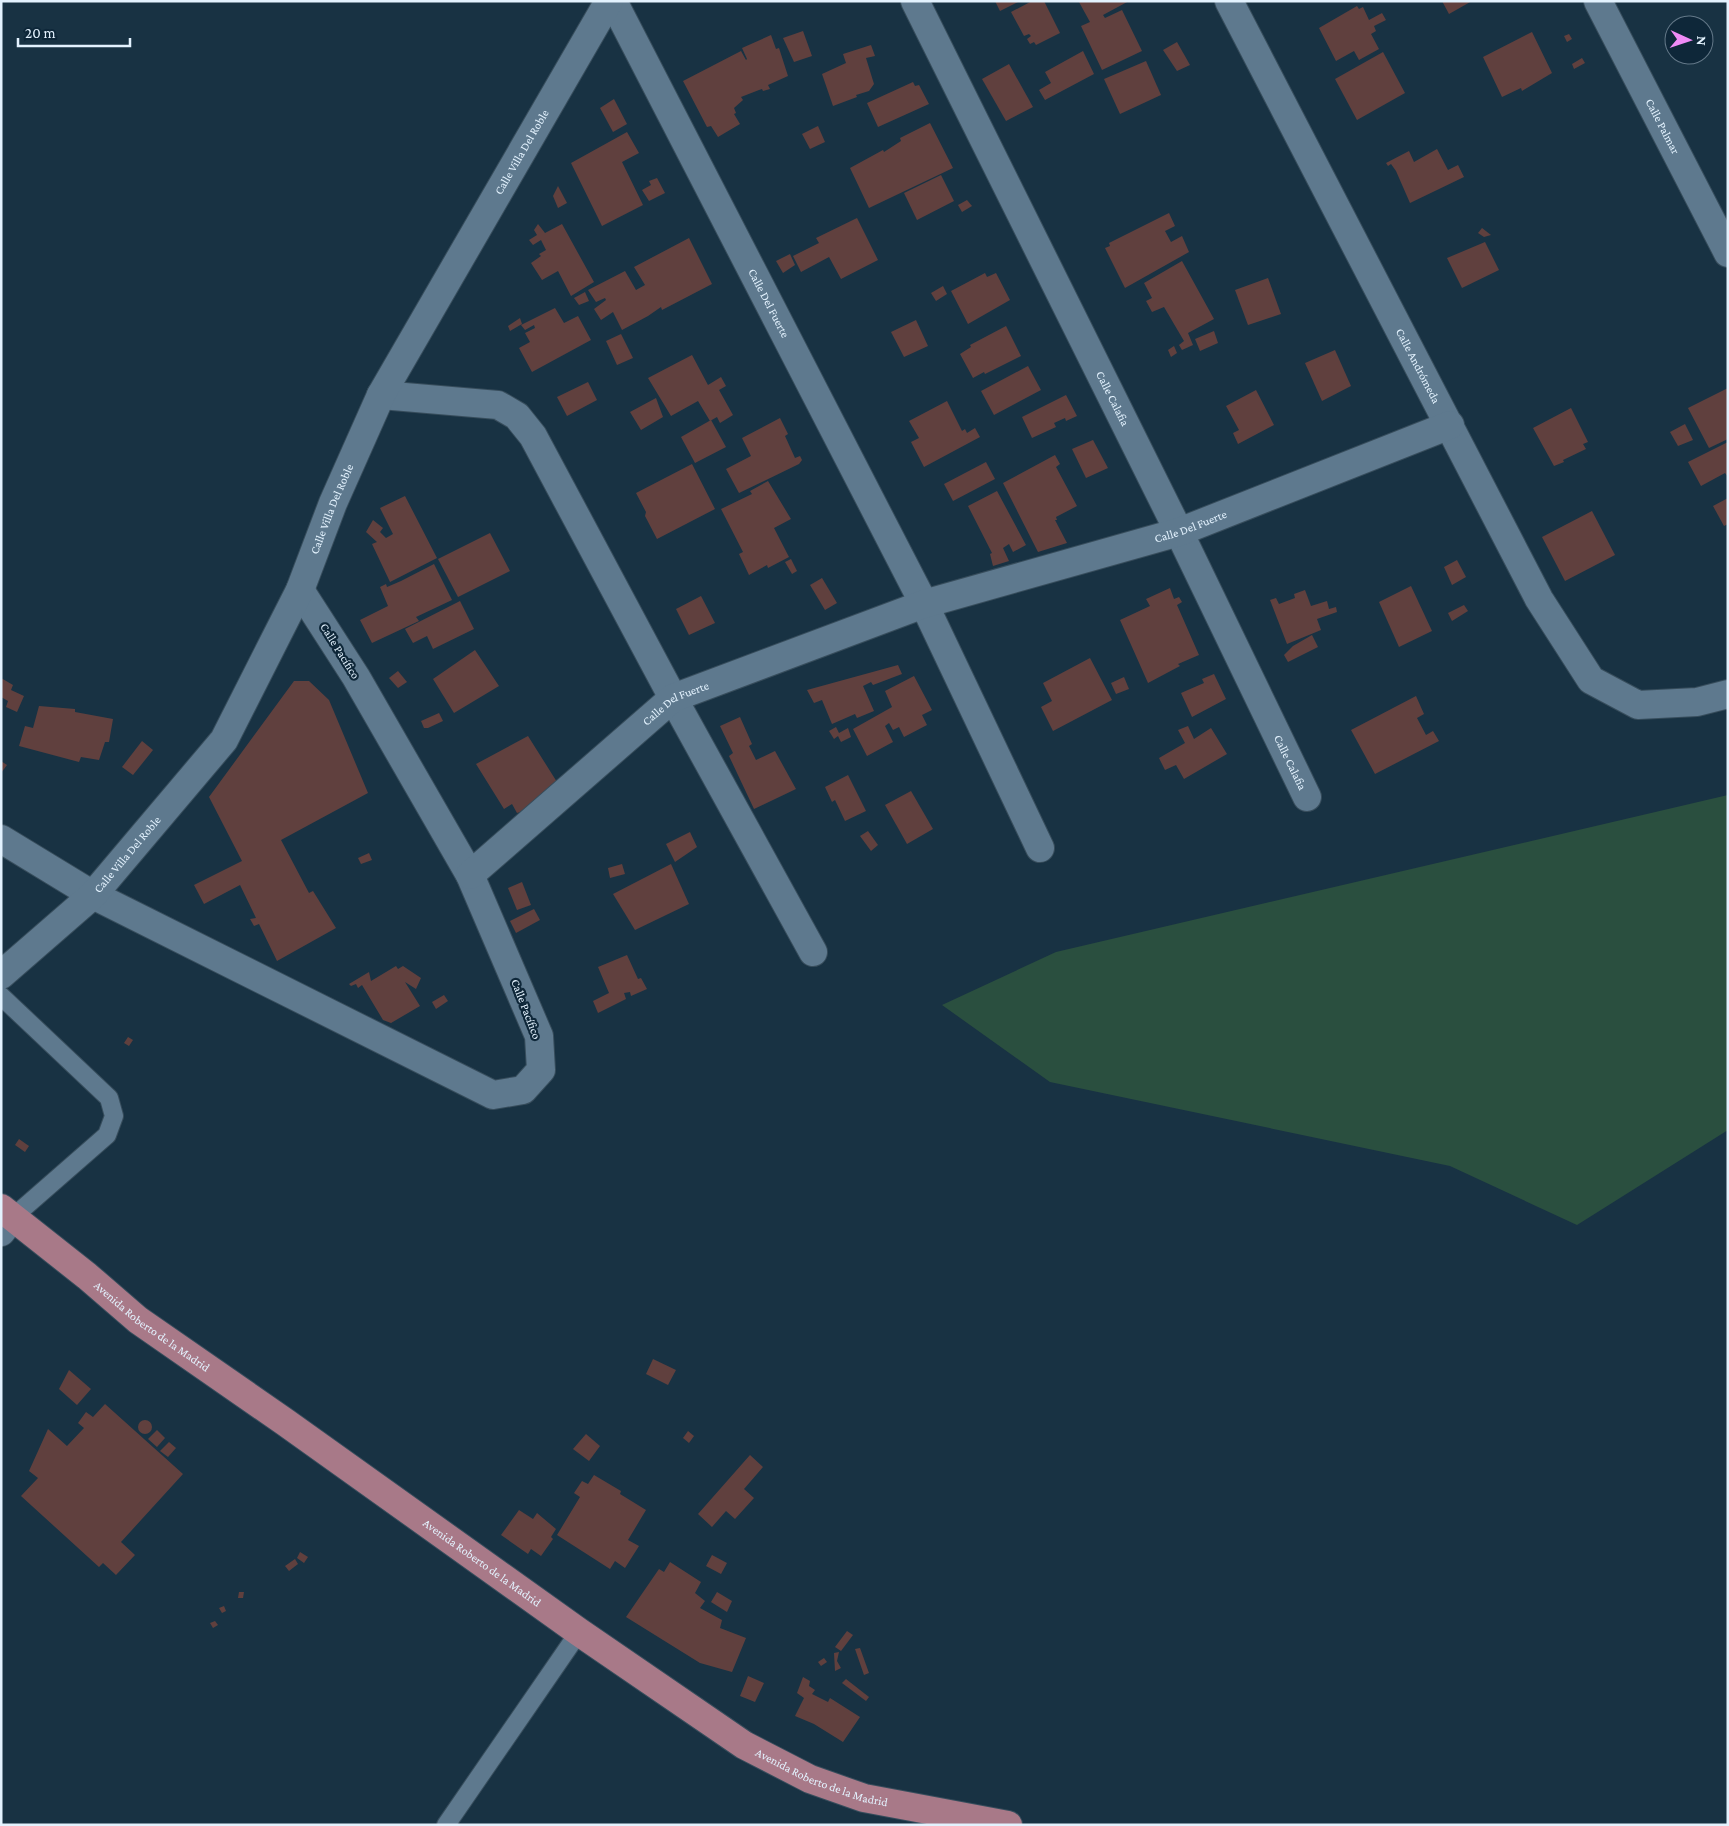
<svg xmlns="http://www.w3.org/2000/svg" width="1729" height="1826" font-family="'Crimson Pro',serif">
<style>
.green{fill:#2a4f3f}
.building{fill:#60403e}
.lines{fill:none;stroke-linecap:round;stroke-linejoin:round}
.service-casing{stroke:#374d5c;stroke-width:20}
.minor-casing{stroke:#374d5c;stroke-width:30}
.primary-casing{stroke:#374d5c;stroke-width:30}
.service{stroke:#5e798e;stroke-width:18}
.minor{stroke:#5e798e;stroke-width:28}
.primary{stroke:#a87988;stroke-width:28}
.labels{text-anchor:middle;stroke-width:4.5;stroke-linejoin:round;paint-order:stroke}
.street-label{font-size:12px;fill:#e3f2fe;stroke:#0e2739}
</style>
<rect width="100%" height="100%" fill="#183243"/>
<!-- green -->
<path class="green" d="M1728,795V1130L1577,1225L1450,1166L1050,1082L942,1005L1056,952Z"/>
<!-- building -->
<g class="building">
<path d="M995,1H1020L1000,11Z"/>
<path d="M1032,1H1044L1060,33L1036,45L1034,42L1030,44L1027,39L1031,36L1029,34L1024,36L1011,12Z"/>
<path d="M1081,1H1129L1103,15L1105,18L1122,10L1142,51L1102,70L1081,26L1090,22L1079,2Z"/>
<path d="M1442,1H1472L1449,14Z"/>
<path d="M1357,6L1359,9L1363,7L1369,20L1382,13L1386,20L1374,26L1376,31L1371,34L1379,49L1359,60L1354,51L1336,61L1319,28Z"/>
<path d="M803,31L812,56L794,62L783,38Z"/>
<path d="M1532,32L1552,73L1522,91L1521,88L1502,97L1483,57Z"/>
<path d="M1569,34L1572,39L1567,42L1564,36Z"/>
<path d="M771,35L776,49L779,48L788,76L768,85L770,89L763,91L762,89L759,90L741,97L743,100L734,108L736,113L734,114L740,124L718,137L711,126L707,127L683,81L741,51L746,60L747,59L742,48Z"/>
<path d="M1177,42L1190,65L1177,71L1163,50Z"/>
<path d="M871,45L875,56L866,58L874,84L869,91L856,95L857,97L833,106L822,74L846,63L843,54Z"/>
<path d="M1083,51L1094,74L1045,100L1039,90L1051,83L1045,72Z"/>
<path d="M1383,52L1405,93L1357,120L1335,79Z"/>
<path d="M1582,58L1585,63L1574,69L1572,64Z"/>
<path d="M1146,61L1161,95L1120,114L1104,79Z"/>
<path d="M1009,64L1033,107L1006,121L982,79Z"/>
<path d="M913,82L915,86L919,85L929,104L878,127L867,103Z"/>
<path d="M614,99L627,124L613,132L600,108Z"/>
<path d="M930,123L953,168L869,208L850,168L883,150L884,152L901,141L900,138Z"/>
<path d="M818,126L825,142L810,149L802,134Z"/>
<path d="M627,132L639,153L622,162L643,205L602,226L571,163Z"/>
<path d="M1437,149L1448,170L1458,165L1464,177L1410,203L1396,171L1391,164L1388,166L1386,163L1409,151L1414,162Z"/>
<path d="M941,175L954,201L917,220L904,193Z"/>
<path d="M657,178L665,193L649,201L642,190L651,185L649,181Z"/>
<path d="M558,186L567,203L558,208L553,196Z"/>
<path d="M967,200L972,206L962,212L958,205Z"/>
<path d="M1169,213L1175,226L1165,231L1171,242L1182,236L1189,252L1125,288L1105,248L1110,246L1109,243Z"/>
<path d="M857,218L878,260L841,279L829,257L801,272L793,256L819,243L816,238Z"/>
<path d="M538,224L545,233L562,224L594,282L571,296L558,271L542,280L531,263L541,256L539,254L546,250L541,240L533,245L529,240L537,235L534,230Z"/>
<path d="M1482,228L1491,235L1484,237L1478,233Z"/>
<path d="M689,238L712,284L662,310L661,307L648,316L622,330L613,312L601,320L594,309L606,300L605,298L596,302L588,290L625,271L636,290L645,285L634,267Z"/>
<path d="M1485,242L1499,270L1462,288L1447,258Z"/>
<path d="M790,254L795,265L783,273L776,261Z"/>
<path d="M1182,261L1214,319L1188,333L1193,345L1182,350L1179,345L1184,341L1164,307L1152,312L1146,301L1152,298L1144,283Z"/>
<path d="M985,273L987,277L996,273L1010,300L968,324L951,291Z"/>
<path d="M1268,278L1281,314L1248,325L1235,290Z"/>
<path d="M943,286L947,294L936,301L931,293Z"/>
<path d="M585,292L589,301L579,305L574,298Z"/>
<path d="M555,308L564,323L578,316L591,340L532,372L519,348L530,342L525,333L535,328L534,325L525,330L521,325Z"/>
<path d="M520,318L522,324L510,331L508,326Z"/>
<path d="M916,320L928,346L904,357L891,332Z"/>
<path d="M1006,326L1021,356L985,374L984,372L973,378L960,354L971,347L970,345Z"/>
<path d="M1214,331L1218,343L1200,351L1195,339Z"/>
<path d="M621,334L633,358L617,365L606,341Z"/>
<path d="M1174,346L1177,353L1171,357L1168,350Z"/>
<path d="M1335,350L1351,386L1322,401L1305,363Z"/>
<path d="M692,355L708,385L721,377L726,386L719,390L733,415L720,423L717,417L710,421L698,401L671,416L648,378Z"/>
<path d="M1028,366L1041,390L994,415L981,391Z"/>
<path d="M588,382L597,400L567,416L557,397Z"/>
<path d="M1728,388V439L1709,448L1688,408Z"/>
<path d="M1256,390L1274,425L1238,444L1233,433L1239,430L1226,406Z"/>
<path d="M1066,395L1077,416L1066,421L1065,418L1054,423L1056,427L1032,438L1022,417Z"/>
<path d="M656,398L663,417L641,430L630,412Z"/>
<path d="M947,401L962,431L965,429L967,433L975,428L980,437L924,467L911,442L919,438L909,421Z"/>
<path d="M1571,408L1588,442L1583,444L1586,449L1563,460L1564,462L1554,466L1533,428Z"/>
<path d="M780,418L788,434L785,436L795,458L800,456L802,460L799,464L739,493L726,469L751,456L742,438Z"/>
<path d="M711,420L726,447L695,463L681,437Z"/>
<path d="M1685,424L1693,440L1678,446L1670,432Z"/>
<path d="M1093,440L1108,468L1086,478L1072,449Z"/>
<path d="M1728,442V477L1725,473L1701,486L1688,462Z"/>
<path d="M1055,455L1060,464L1056,467L1077,506L1056,517L1057,520H1055L1067,543L1038,552L1003,483Z"/>
<path d="M986,462L995,479L953,501L944,484Z"/>
<path d="M692,464L715,509L657,539L645,516L646,512L636,493Z"/>
<path d="M768,481L791,519L774,528L789,557L768,568L767,565L749,575L739,554L743,552L721,509L752,494L750,491Z"/>
<path d="M997,491L1026,545L1013,552L1009,544L1003,548L1009,561L993,566L990,554L992,553L968,506Z"/>
<path d="M405,496L437,558L390,582L372,544L377,542L366,532L373,520L383,528L380,532L386,538L393,534L380,508Z"/>
<path d="M1728,498V524L1724,526L1713,506Z"/>
<path d="M1592,511L1615,555L1565,581L1542,537Z"/>
<path d="M490,533L510,571L458,597L438,559Z"/>
<path d="M791,559L797,571L792,574L785,562Z"/>
<path d="M1457,560L1466,577L1452,585L1444,567Z"/>
<path d="M434,564L452,600L416,617L419,621L372,643L360,620L388,606L380,587L386,584L387,587L401,581Z"/>
<path d="M822,578L837,603L825,610L810,585Z"/>
<path d="M1411,586L1432,631L1399,647L1379,602Z"/>
<path d="M1170,588L1174,599L1179,597L1182,602L1177,605L1199,655L1178,664L1180,666L1148,683L1120,620L1150,606L1146,599Z"/>
<path d="M1305,590L1311,606L1327,601L1329,609L1336,607L1337,612L1317,619L1321,630L1287,644L1270,600L1276,598L1279,604L1295,598L1294,594Z"/>
<path d="M701,596L715,623L689,635L676,609Z"/>
<path d="M460,601L474,629L433,649L427,636L413,643L405,629Z"/>
<path d="M1464,605L1468,611L1452,621L1448,613Z"/>
<path d="M1312,635L1318,647L1288,662L1284,655L1293,646Z"/>
<path d="M475,650L499,686L454,713L433,679Z"/>
<path d="M1090,658L1112,700L1053,731L1041,707L1052,701L1043,683Z"/>
<path d="M898,665L902,674L873,685L871,682L863,686L874,711L857,718L855,714L832,724L822,700L814,703L807,690Z"/>
<path d="M398,671L407,682L398,688L389,678Z"/>
<path d="M1214,674L1226,699L1192,717L1181,693L1204,683L1202,679Z"/>
<path d="M914,676L932,710L922,715L927,725L904,737L899,727L893,730L889,723L885,726L893,742L867,756L853,729L892,707L885,691Z"/>
<path d="M1124,677L1129,689L1116,694L1111,683Z"/>
<path d="M1,678L13,685L11,690L24,696L17,712L6,707L8,701L1,697Z"/>
<path d="M294,681H309L329,700L368,793L281,840L309,893L313,891L336,928L277,961L259,924L254,926L250,919L256,918L240,885L204,904L194,885L242,861L209,797Z"/>
<path d="M1416,696L1424,714L1417,718L1426,735L1433,731L1439,741L1375,774L1351,730Z"/>
<path d="M39,706L75,709V712L113,719L109,742H105L99,760L81,757L79,762L19,746L25,726L33,728Z"/>
<path d="M439,713L443,721L428,728H424L421,721Z"/>
<path d="M740,717L752,744L749,746L756,760L775,751L796,789L754,809L729,756L733,753L720,726Z"/>
<path d="M1188,726L1194,739L1211,728L1227,754L1184,779L1176,765L1165,770L1159,758L1185,743L1178,730Z"/>
<path d="M836,727L839,733L848,728L851,737L841,742L838,736L834,739L829,731Z"/>
<path d="M528,736L557,782L529,809L517,813L512,804L504,809L476,764Z"/>
<path d="M142,741L153,750L133,775L122,767Z"/>
<path d="M1,761L7,765L1,773Z"/>
<path d="M848,775L866,811L845,821L835,800L832,802L825,787Z"/>
<path d="M911,791L933,829L907,844L885,805Z"/>
<path d="M868,831L878,845L871,851L860,836Z"/>
<path d="M690,832L697,847L675,862L666,844Z"/>
<path d="M369,853L372,860L361,864L358,858Z"/>
<path d="M622,864L625,874L610,878L608,868Z"/>
<path d="M671,864L689,904L635,930L613,894Z"/>
<path d="M522,882L531,905L517,910L508,888Z"/>
<path d="M534,909L540,920L516,933L510,921Z"/>
<path d="M627,955L638,979L641,978L647,989L631,996L630,992L624,993L626,999L598,1013L593,1001L609,993L598,967Z"/>
<path d="M396,966L398,969L403,966L421,978L416,989L405,982L420,1006L391,1023L383,1020L362,985L358,988L356,984L351,986L349,984L369,972L371,981Z"/>
<path d="M444,995L448,1001L436,1009L432,1002Z"/>
<path d="M128,1037L133,1040L129,1046L124,1043Z"/>
<path d="M19,1139L29,1146L25,1152L15,1145Z"/>
<path d="M653,1359L676,1370L668,1385L646,1374Z"/>
<path d="M69,1370L91,1389L77,1405L59,1389Z"/>
<path d="M105,1404L183,1474L121,1542L135,1555L116,1575L103,1563L99,1567L21,1496L38,1478L29,1471L48,1429L67,1446L84,1428L78,1423L86,1412L93,1417Z"/>
<circle cx="145" cy="1427" r="7"/>
<path d="M157,1430L165,1438L157,1447L148,1439Z"/>
<path d="M688,1431L694,1436L689,1443L683,1438Z"/>
<path d="M586,1434L600,1446L589,1461L573,1449Z"/>
<path d="M169,1442L176,1448L168,1457L160,1451Z"/>
<path d="M750,1455L763,1467L744,1489L754,1498L735,1519L726,1511L712,1527L698,1514Z"/>
<path d="M594,1475L621,1491L620,1494L646,1510L628,1540L639,1546L625,1568L615,1561L610,1569L557,1535L580,1497L574,1493L582,1481L588,1484Z"/>
<path d="M519,1510L533,1519L537,1513L556,1529L551,1537L553,1539L541,1556L531,1549L528,1554L501,1535Z"/>
<path d="M300,1552L308,1557L304,1563L297,1558Z"/>
<path d="M712,1555L727,1563L721,1574L706,1566Z"/>
<path d="M295,1559L298,1564L289,1571L285,1566Z"/>
<path d="M670,1562L701,1582L695,1593L705,1601L700,1608L722,1620L720,1628L746,1638L732,1672L700,1663L626,1617L659,1569L664,1572Z"/>
<path d="M239,1592H244L243,1598H238Z"/>
<path d="M717,1592L732,1601L727,1612L711,1602Z"/>
<path d="M224,1606L226,1611L222,1613L219,1608Z"/>
<path d="M215,1621L218,1625L213,1628L210,1623Z"/>
<path d="M847,1631L853,1635L841,1651L835,1647Z"/>
<path d="M860,1648L869,1673L864,1675L855,1649Z"/>
<path d="M839,1652L837,1661L841,1668L835,1671L834,1653Z"/>
<path d="M824,1658L827,1662L821,1666L818,1662Z"/>
<path d="M748,1676L764,1683L755,1702L740,1696Z"/>
<path d="M803,1677L810,1681L809,1686L815,1690L812,1694L828,1702L830,1698L860,1717L843,1742L814,1724L795,1716L804,1698L797,1693Z"/>
<path d="M846,1679L869,1697L866,1701L842,1683Z"/>
</g>
<g class="lines">
<defs>
<g id="service">
<path d="M1,996L109,1098L114,1116L107,1135L12,1218"/>
<path d="M446,1825L579,1632"/>
</g>
<g id="minor">
<path id="s1" d="M613,1L924,604L1040,848"/>
<path id="s2" d="M915,1L1179,532L1307,797"/>
<path id="s3" d="M1229,1L1539,599L1591,680L1638,705L1697,702L1728,694"/>
<path id="s4" d="M1598,1L1728,253"/>
<path d="M381,395L498,405L517,416L533,436L673,698L813,952"/>
<path d="M1,839L93,895L493,1095L523,1090L541,1070L539,1036L470,875L356,677L300,590"/>
<path id="s5" d="M470,875L673,698L924,604L1179,532L1450,425"/>
<path id="s6" d="M1,975L93,895L224,740L300,590L333,503L381,395L609,1"/>
<path d="M1,1232L12,1218"/>
</g>
<g id="primary">
<path id="s7" d="M1,1208L87,1276L138,1320L285,1422L579,1632L744,1745L810,1779L864,1798L1008,1825"/>
</g>
</defs>
<!-- service casing -->
<use href="#service" class="service-casing"/>
<!-- minor casing -->
<use href="#minor" class="minor-casing"/>
<!-- primary casing -->
<use href="#primary" class="primary-casing"/>
<!-- service -->
<use href="#service" class="service"/>
<!-- minor -->
<use href="#minor" class="minor"/>
<!-- primary -->
<use href="#primary" class="primary"/>
</g>
<g class="labels">
<!-- street labels -->
<g class="street-label">
<text dy="4" stroke="none"><textPath href="#s4" startOffset="141">Calle Palmar</textPath></text>
<text dy="4" stroke="none"><textPath href="#s6" startOffset="985">Calle Villa Del Roble</textPath></text>
<text dy="4" stroke="none"><textPath href="#s1" startOffset="340">Calle Del Fuerte</textPath></text>
<text dy="4" stroke="none"><textPath href="#s3" startOffset="411">Calle Andrómeda</textPath></text>
<text dy="4" stroke="none"><textPath href="#s2" startOffset="444">Calle Calafia</textPath></text>
<text dy="4" stroke="none"><textPath href="#s6" startOffset="580">Calle Villa Del Roble</textPath></text>
<text dy="4" stroke="none"><textPath href="#s5" startOffset="815">Calle Del Fuerte</textPath></text>
<text transform="translate(340 651) rotate(58)" y="4">Calle Pacífico</text>
<text dy="4" stroke="none"><textPath href="#s5" startOffset="269">Calle Del Fuerte</textPath></text>
<text dy="4" stroke="none"><textPath href="#s2" startOffset="849">Calle Calafia</textPath></text>
<text dy="4" stroke="none"><textPath href="#s6" startOffset="175">Calle Villa Del Roble</textPath></text>
<text transform="translate(526 1009) rotate(69)" y="4">Calle Pacífico</text>
<text dy="4" stroke="none"><textPath href="#s7" startOffset="192">Avenida Roberto de la Madrid</textPath></text>
<text dy="4" stroke="none"><textPath href="#s7" startOffset="598">Avenida Roberto de la Madrid</textPath></text>
<text dy="4" stroke="none"><textPath href="#s7" startOffset="1002">Avenida Roberto de la Madrid</textPath></text>
</g>
</g>
<!-- border -->
<rect width="1729" height="1826" fill="none" stroke="#e3f2fe" stroke-width="5"/>
<!-- north arrow -->
<g transform="translate(1689 40) rotate(93)"><circle r="24" fill="#0e2739" stroke="#637888"/>
<path d="M0-4L9 19L0 12L-9 19Z" fill="#ef8bf6"/>
<text y="-8" font-size="14" font-weight="bold" text-anchor="middle" fill="#e3f2fe">N</text>
</g>
<!-- scale -->
<path d="M18 38v8h112v-8" fill="none" stroke="#e3f2fe" stroke-width="2.5"/>
<text x="25" y="38" font-size="15" fill="#e3f2fe" stroke="#0e2739" stroke-width="4" paint-order="stroke">20 m</text>
</svg>
